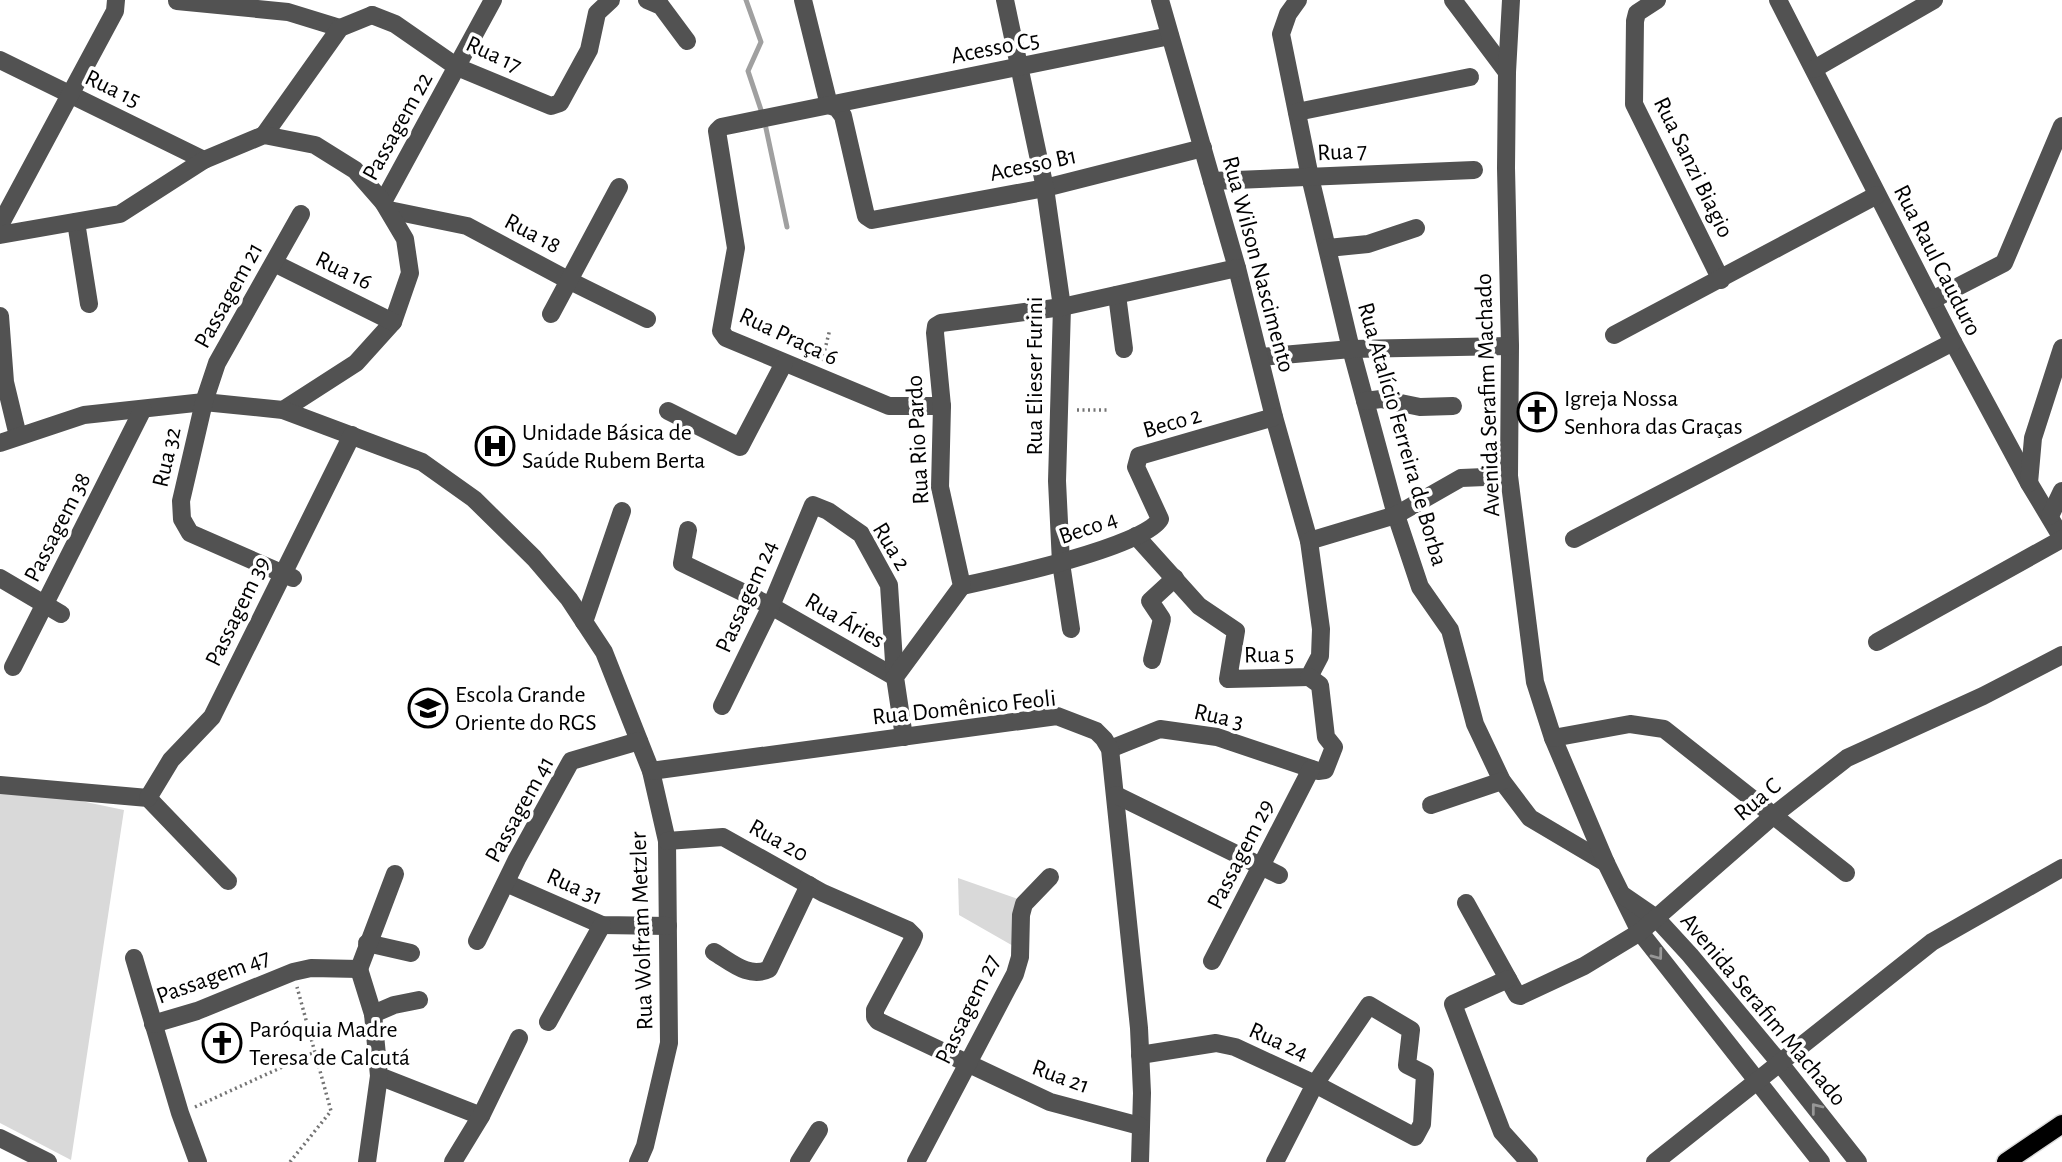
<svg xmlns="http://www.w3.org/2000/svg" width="2062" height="1162" font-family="'Alegreya Sans',sans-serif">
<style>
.green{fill:#d9d9d9}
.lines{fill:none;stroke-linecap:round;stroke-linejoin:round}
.stream{stroke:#a0a0a0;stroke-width:5}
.major-casing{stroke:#dbdbdb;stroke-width:21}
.path{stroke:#747474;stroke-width:3.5;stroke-dasharray:2 3.5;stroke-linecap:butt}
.minor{stroke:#525252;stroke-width:18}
.major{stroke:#000;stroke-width:18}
.oneway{stroke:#979797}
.labels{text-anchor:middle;stroke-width:7;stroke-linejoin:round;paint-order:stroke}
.street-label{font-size:24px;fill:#000;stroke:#fff}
.poi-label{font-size:24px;fill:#000;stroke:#fff;text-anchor:start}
</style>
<rect width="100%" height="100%" fill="#fff"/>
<!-- green -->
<g class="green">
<path d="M0,788L33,791L124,810L71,1160L0,1123Z"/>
<path d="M958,878L1018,899L1015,947L959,915Z"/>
</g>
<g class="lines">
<!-- stream -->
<path class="stream" d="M746,0L761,42L748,71L764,119L787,227"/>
<defs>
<path id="major" d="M2006,1162L2062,1124"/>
</defs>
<!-- major casing -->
<use href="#major" class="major-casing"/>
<!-- path -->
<g class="path">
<path d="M822,361L830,329"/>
<path d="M1077,410H1109"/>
<path d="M195,1107L315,1052"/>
<path d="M290,1162L331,1111L297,987"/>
</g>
<!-- minor -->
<g class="minor">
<path d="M647,0L661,6L687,41"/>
<path d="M803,0L829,105L837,108L843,116L866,216L872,220L1045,188L1203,148"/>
<path d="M1005,0L1045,188L1062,307L1057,481L1061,563L1071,629"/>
<path d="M1298,0L1288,14L1281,34L1310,177L1351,349L1396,515L1420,587L1450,630L1475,724L1502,781L1530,818L1606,863"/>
<path d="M1453,0L1507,72"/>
<path d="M1511,0L1507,72L1506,168L1510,346L1509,476L1535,682L1553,738L1606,863L1640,932L1821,1162"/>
<path d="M1657,0L1637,13L1635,21L1634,104L1721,280"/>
<path d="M1778,0L1953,342L2029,483L2062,538"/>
<path d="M177,1L288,12L340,28"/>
<path d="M372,15L395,24L457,67L551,106L560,103L589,50L597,13L611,0"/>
<path d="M0,60L204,160"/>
<path d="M1814,69L1934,0"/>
<path d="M1297,112L1470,77"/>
<path d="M264,135L340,28L372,15"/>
<path d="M1212,181L1474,170"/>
<path d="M383,202L493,0"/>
<path d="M389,210L467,226L568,280L647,319"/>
<path d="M76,222L89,304"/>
<path d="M0,225L115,11L116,0"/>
<path d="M0,235L120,214L204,160L264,135L315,145L355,170L383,202L405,239L410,273L393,322L356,363L283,410"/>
<path d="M1328,248L1368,244L1416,228"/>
<path d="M274,263L393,322"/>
<path d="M1117,295L1124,349"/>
<path d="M1932,300L2004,263L2062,126"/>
<path d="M551,314L619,187"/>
<path d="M0,316L5,382L18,436"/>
<path d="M1614,335L1877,195"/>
<path d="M1260,357L1351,349L1510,346"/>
<path d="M1365,401L1381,399L1420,407L1453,406"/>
<path d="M942,406H889L726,338L721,331L736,248L717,131L721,127L1170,36"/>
<path d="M668,411L740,447L784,363"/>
<path d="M0,443L84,415L204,402L283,410L422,462L474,499L534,558L569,599L604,652L651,771L667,841L669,1043L645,1146L638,1162"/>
<path d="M2029,483L2033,438L2062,348"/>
<path d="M2050,516L2062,491"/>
<path d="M688,530L682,563L771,606L895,677"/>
<path d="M1136,536L1199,606L1236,631L1228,679L1309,677L1320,656L1321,629L1309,541L1274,417L1237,268L1160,0"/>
<path d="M1574,539L1953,342"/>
<path d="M1309,541L1396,515L1461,478L1509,476"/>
<path d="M0,578L61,614"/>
<path d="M293,578L190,533L182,519L181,501L204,402L217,363L301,214"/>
<path d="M962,586C999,578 1144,547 1160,519L1136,467L1139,456L1274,417"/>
<path d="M584,622L622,511"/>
<path d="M1877,642L2062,539"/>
<path d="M1152,660L1162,619L1150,601L1175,578"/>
<path d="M13,667L143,409"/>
<path d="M722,706L771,606L813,505L828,511L861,534L889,585L895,677"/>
<path d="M904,737L895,677L962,586L940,487L942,406L935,333L936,326L941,323L1062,307L1237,268"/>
<path d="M1553,738L1630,724L1664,729L1846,873"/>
<path d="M1110,749L1160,729L1217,737L1318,771L1325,770L1334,747L1326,737L1320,685L1309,677"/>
<path d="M651,771L1057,716L1096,731L1104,739L1110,749L1139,1028L1142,1093L1140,1162"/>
<path d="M0,785L148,798L228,881"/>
<path d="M1116,795L1279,875"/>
<path d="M148,798L171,760L212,717L352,435"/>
<path d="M1431,805L1502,781"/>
<path d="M667,841L723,837L823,893L908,930L914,936L912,941L875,1010V1017L878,1021L1050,1102L1140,1126"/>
<path d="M506,883L602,925L668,926"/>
<path d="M1624,896L1656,918L1690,955L1779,1062L1858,1162"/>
<path d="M1466,903L1517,995L1520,996L1584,966L1640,932L1774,815L1847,758L1983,696L2062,655"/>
<path d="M477,941L517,859L571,761L639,741"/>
<path d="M367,943L411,953"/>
<path d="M714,952C731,962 749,979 769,969L809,885"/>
<path d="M134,958L180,1113L198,1162"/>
<path d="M1212,961L1311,769"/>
<path d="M359,969L373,1014L379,1076L481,1116"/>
<path d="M359,969L395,874"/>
<path d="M1508,979L1453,1004L1502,1132L1529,1162"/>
<path d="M373,1014L394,1005L419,1000"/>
<path d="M548,1022L602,925"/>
<path d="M153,1024L197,1011L293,972L311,968L359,969"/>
<path d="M1140,1055L1216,1043L1235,1047L1315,1084L1415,1137L1422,1124L1425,1074L1407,1065L1411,1030L1369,1005L1315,1084L1275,1162"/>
<path d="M0,1138L48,1162"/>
<path d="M367,1162L379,1076"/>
<path d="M453,1162L481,1116L519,1038"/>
<path d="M799,1162L819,1130"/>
<path d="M916,1162L1015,974L1020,957L1021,915L1024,904L1050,877"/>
<path d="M1655,1162L1932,942L2062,868"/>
</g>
<!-- major -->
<use href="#major" class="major"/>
</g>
<!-- one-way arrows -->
<defs><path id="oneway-chevron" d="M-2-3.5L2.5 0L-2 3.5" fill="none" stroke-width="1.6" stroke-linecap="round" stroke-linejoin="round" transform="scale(1.75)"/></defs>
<g class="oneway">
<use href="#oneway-chevron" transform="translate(1658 955) rotate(53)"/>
<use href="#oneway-chevron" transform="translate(1816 1108) rotate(-128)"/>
</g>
<!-- icons -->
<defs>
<symbol id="church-ring" viewBox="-11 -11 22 22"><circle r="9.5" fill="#fff" stroke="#000" stroke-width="1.5"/><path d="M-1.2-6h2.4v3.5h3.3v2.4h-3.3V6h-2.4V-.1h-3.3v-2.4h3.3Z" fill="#000"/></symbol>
<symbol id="hospital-ring" viewBox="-11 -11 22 22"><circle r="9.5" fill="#fff" stroke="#000" stroke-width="1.5"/><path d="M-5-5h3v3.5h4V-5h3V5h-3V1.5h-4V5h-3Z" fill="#000"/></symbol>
<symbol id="school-ring" viewBox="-11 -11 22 22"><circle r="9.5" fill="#fff" stroke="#000" stroke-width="1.5"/><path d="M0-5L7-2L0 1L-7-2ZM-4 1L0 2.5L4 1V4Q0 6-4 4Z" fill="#000"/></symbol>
</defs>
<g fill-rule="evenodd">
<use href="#church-ring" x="1515" y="390" width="44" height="44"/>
<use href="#hospital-ring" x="473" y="424" width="44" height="44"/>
<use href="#school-ring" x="406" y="686" width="44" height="44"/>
<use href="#church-ring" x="200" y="1021" width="44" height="44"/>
</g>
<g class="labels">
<!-- street labels -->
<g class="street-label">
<text transform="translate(995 47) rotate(-11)" y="8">Acesso C5</text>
<text transform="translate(494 54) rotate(25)" y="8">Rua 17</text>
<text transform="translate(113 88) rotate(26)" y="8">Rua 15</text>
<text transform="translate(397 126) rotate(-61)" y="8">Passagem 22</text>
<text transform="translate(1342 151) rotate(-3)" y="8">Rua 7</text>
<text transform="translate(1033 164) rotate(-12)" y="8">Acesso B1</text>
<text transform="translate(1694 167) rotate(64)" y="8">Rua Sanzi Biagio</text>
<text transform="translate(533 233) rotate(28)" y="8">Rua 18</text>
<text transform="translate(1938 260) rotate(63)" y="8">Rua Raul Cauduro</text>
<text transform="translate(1259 264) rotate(75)" y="8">Rua Wilson Nascimento</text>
<text transform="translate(344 270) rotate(26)" y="8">Rua 16</text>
<text transform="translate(228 295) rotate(-61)" y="8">Passagem 21</text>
<text transform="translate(789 336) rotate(25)" y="8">Rua Praça 6</text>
<text transform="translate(1034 376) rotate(-90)" y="8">Rua Elieser Furini</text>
<text transform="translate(1487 395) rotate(-92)" y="8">Avenida Serafim Machado</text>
<text transform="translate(1172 422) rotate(-16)" y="8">Beco 2</text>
<text transform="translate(1403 434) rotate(74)" y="8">Rua Atalício Ferreira de Borba</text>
<text transform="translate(917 440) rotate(-93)" y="8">Rua Rio Pardo</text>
<text transform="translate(166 457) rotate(-77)" y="8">Rua 32</text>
<text transform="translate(57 527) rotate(-63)" y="8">Passagem 38</text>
<text transform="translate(1088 527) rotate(-19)" y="8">Beco 4</text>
<text transform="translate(892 546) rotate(59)" y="8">Rua 2</text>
<text transform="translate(746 596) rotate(-66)" y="8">Passagem 24</text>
<text transform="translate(237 611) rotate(-64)" y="8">Passagem 39</text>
<text transform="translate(845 620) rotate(30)" y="8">Rua Áries</text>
<text transform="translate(1269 654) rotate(-1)" y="8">Rua 5</text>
<text transform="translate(964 707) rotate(-6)" y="8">Rua Domênico Feoli</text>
<text transform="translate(1219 716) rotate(13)" y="8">Rua 3</text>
<text transform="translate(1757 799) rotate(-40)" y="8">Rua C</text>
<text transform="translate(519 809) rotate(-61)" y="8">Passagem 41</text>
<text transform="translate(779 840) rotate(29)" y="8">Rua 20</text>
<text transform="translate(1240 854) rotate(-63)" y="8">Passagem 29</text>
<text transform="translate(575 886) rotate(24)" y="8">Rua 31</text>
<text transform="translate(641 931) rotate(-92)" y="8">Rua Wolfram Metzler</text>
<text transform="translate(213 976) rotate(-20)" y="8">Passagem 47</text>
<text transform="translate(967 1009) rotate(-64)" y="8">Passagem 27</text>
<text transform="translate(1764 1009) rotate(50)" y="8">Avenida Serafim Machado</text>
<text transform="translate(1279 1041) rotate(24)" y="8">Rua 24</text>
<text transform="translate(1061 1076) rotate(20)" y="8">Rua 21</text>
</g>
<!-- poi labels -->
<g class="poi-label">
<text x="1564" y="406">Igreja Nossa<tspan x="1564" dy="28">Senhora das Graças</tspan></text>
<text x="522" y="440">Unidade Básica de<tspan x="522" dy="28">Saúde Rubem Berta</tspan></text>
<text x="455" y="702">Escola Grande<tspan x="455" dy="28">Oriente do RGS</tspan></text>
<text x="249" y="1037">Paróquia Madre<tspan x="249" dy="28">Teresa de Calcutá</tspan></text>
</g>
</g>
</svg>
